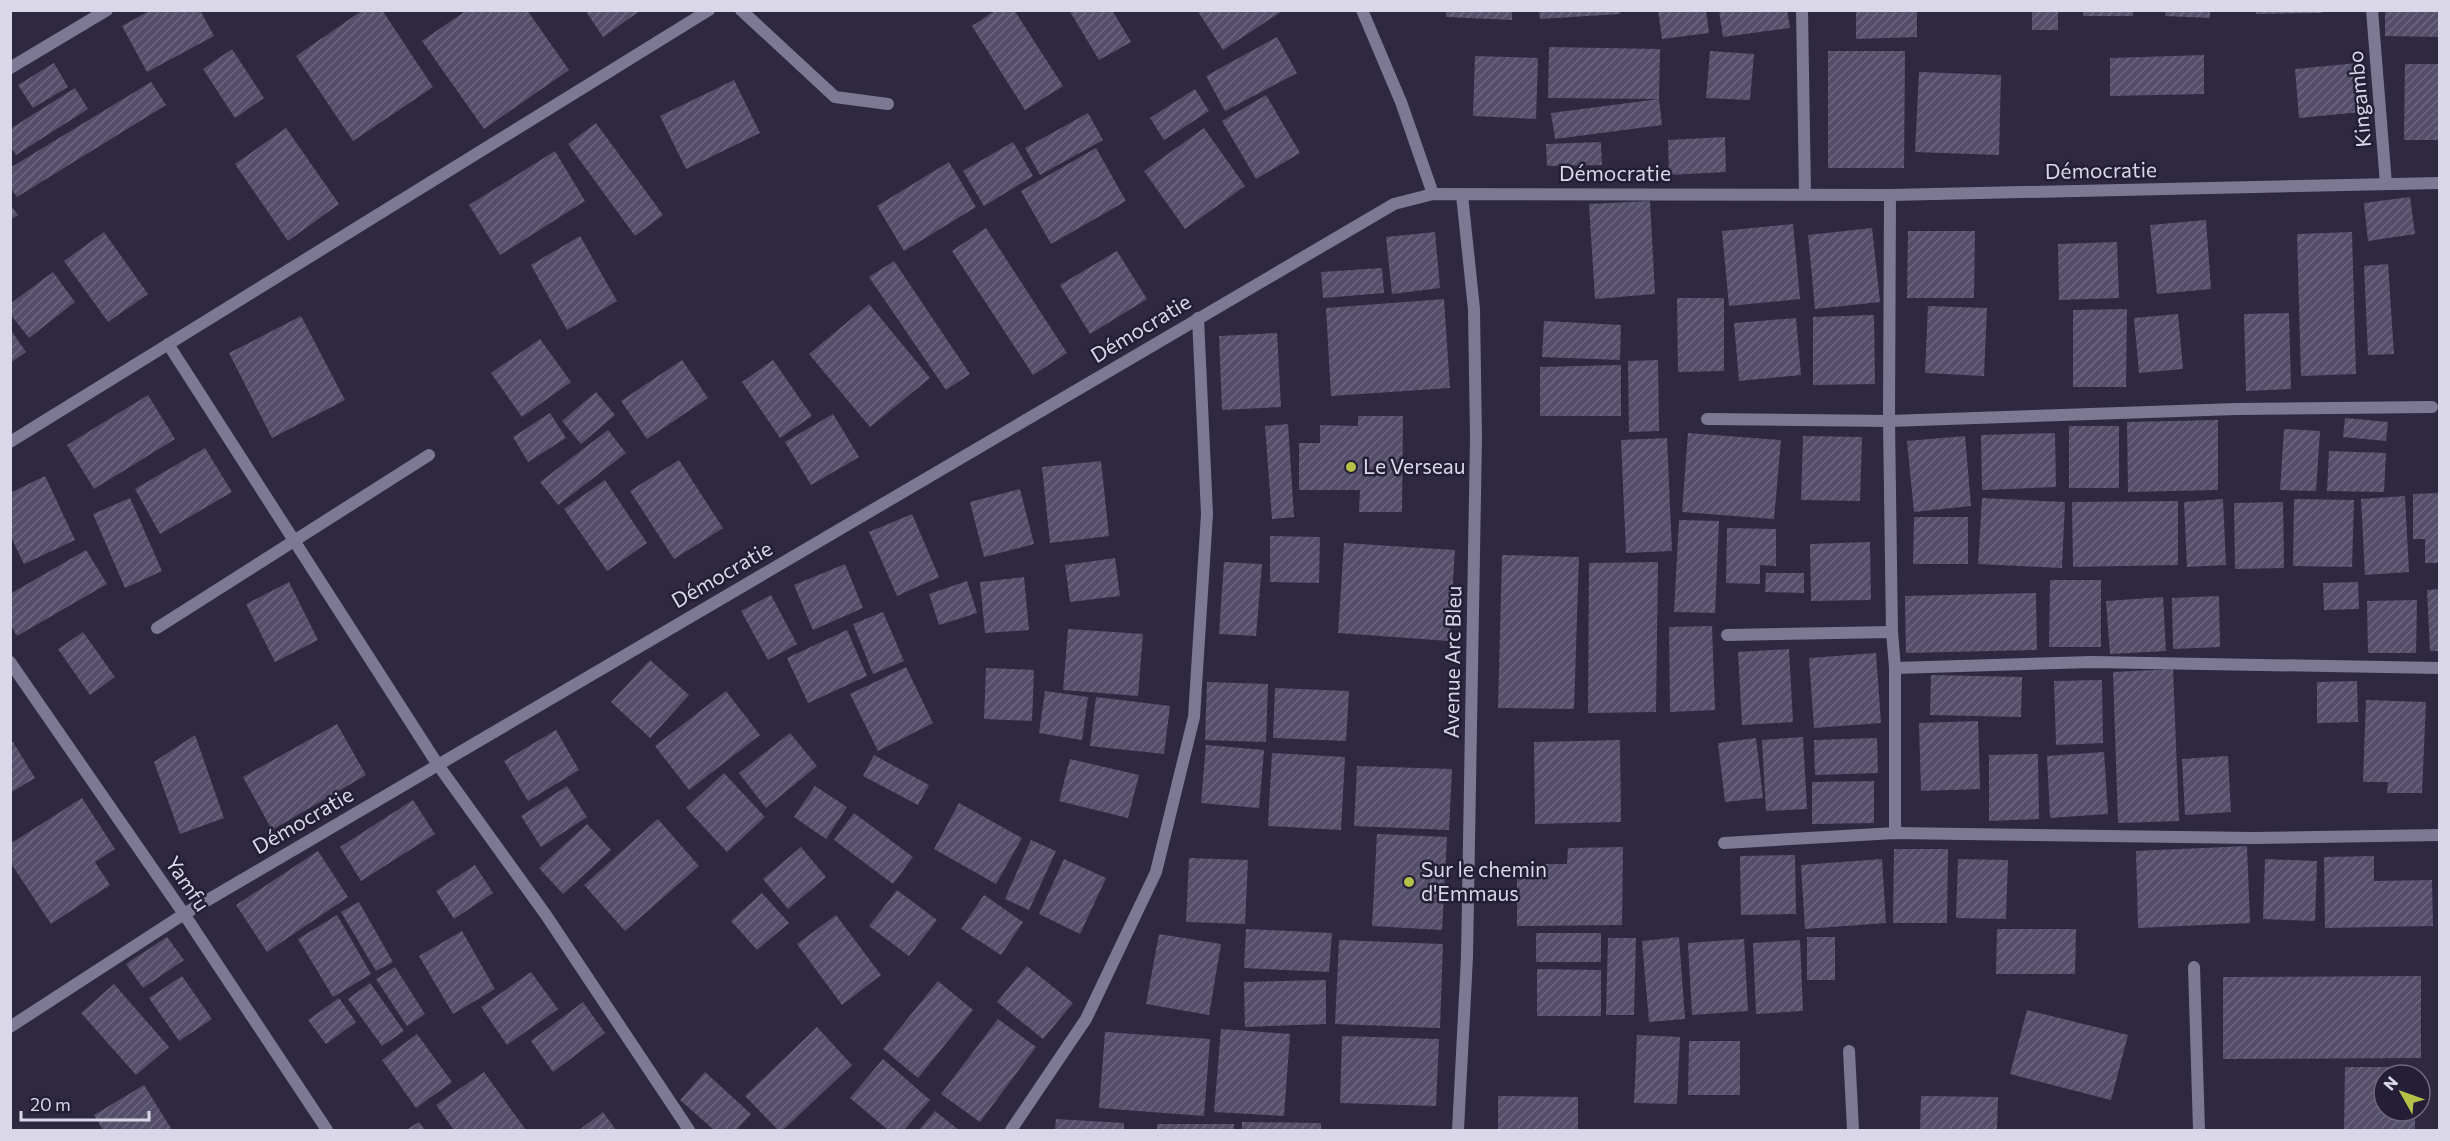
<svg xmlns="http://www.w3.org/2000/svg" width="2450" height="1141" font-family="Commissioner,sans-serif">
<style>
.building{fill:url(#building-hatch)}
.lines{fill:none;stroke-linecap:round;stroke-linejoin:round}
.service{stroke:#7d7893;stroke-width:12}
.minor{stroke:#7d7893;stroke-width:12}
.poi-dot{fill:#b6c148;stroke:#241e37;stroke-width:2}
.labels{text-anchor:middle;stroke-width:5;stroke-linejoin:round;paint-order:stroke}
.street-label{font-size:21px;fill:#dad7e8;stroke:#241e37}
.poi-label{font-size:21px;fill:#dad7e8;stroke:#241e37;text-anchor:start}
</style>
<defs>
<pattern id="building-hatch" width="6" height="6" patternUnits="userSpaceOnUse" patternTransform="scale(1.5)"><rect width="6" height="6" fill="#544e6a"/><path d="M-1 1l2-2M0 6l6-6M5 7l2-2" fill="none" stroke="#6c677f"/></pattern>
</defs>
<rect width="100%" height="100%" fill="#2e2841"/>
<!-- building -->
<g class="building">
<path d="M151,10H200L214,36L147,72L122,26Z"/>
<path d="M363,10H382L433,87L353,141L296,56Z"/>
<path d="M467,10H527L569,70L484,129L422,41Z"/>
<path d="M585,10H641L603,37Z"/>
<path d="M996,10H1014L1063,86L1025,110L972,26Z"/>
<path d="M1069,10H1112L1131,42L1099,60Z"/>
<path d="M1197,10H1284L1223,50Z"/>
<path d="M1446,10H1512V20L1446,17Z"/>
<path d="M1539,10H1620V14L1540,19Z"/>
<path d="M1658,10H1706L1709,33L1662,39Z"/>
<path d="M1719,10H1787L1790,28L1723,37Z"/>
<path d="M1856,10H1917V37L1856,39Z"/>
<rect x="2032" y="10" width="26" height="20"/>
<path d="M2084,10H2133V16H2083Z"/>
<path d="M2166,10H2210V18L2165,16Z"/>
<path d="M2256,10H2322V13L2256,14Z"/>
<path d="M2385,10H2440V37L2385,36Z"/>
<path d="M1277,37L1297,73L1225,111L1206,76Z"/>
<path d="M1549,47L1660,49L1659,99L1548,98Z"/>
<path d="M232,49L264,98L235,118L203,69Z"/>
<path d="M1710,51L1754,54L1750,100L1706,98Z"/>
<path d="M1828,51H1905L1904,168H1828Z"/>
<path d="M2204,55V94L2110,96V58Z"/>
<path d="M1475,56L1538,58L1536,119L1473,116Z"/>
<path d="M54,63L68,87L33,108L18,85Z"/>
<path d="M2357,63L2361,112L2299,118L2295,69Z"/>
<path d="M2405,64H2440V140H2404Z"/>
<path d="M1919,72L2001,75L1999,155L1915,152Z"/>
<path d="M734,80L760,133L686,169L660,116Z"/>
<path d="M151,82L166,105L17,197L10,187V168Z"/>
<path d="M75,88L88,109L16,155L10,146V129Z"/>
<path d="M1195,89L1209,111L1164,140L1150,118Z"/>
<path d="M1266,95L1300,153L1256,179L1222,121Z"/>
<path d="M1659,99L1662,125L1555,139L1551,113Z"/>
<path d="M1088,113L1103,140L1040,175L1025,148Z"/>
<path d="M596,123L663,215L635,236L568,144Z"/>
<path d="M286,128L339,204L288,241L235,164Z"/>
<path d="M1204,128L1245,186L1185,229L1144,171Z"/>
<path d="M1725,137L1726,172L1669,175L1668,140Z"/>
<path d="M1013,142L1033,176L984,206L963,171Z"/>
<path d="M1601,142L1602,165L1547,166L1546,144Z"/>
<path d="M1096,148L1126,201L1051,244L1021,191Z"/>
<path d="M555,151L585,201L500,255L469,205Z"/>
<path d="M949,162L976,207L904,251L877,206Z"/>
<path d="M2410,197L2415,234L2368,241L2364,203Z"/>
<path d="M1650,201L1655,294L1595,299L1589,204Z"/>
<path d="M10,204L18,215L10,220Z"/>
<path d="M2206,220L2211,289L2157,294L2150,225Z"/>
<path d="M1793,224L1800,299L1729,306L1722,231Z"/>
<path d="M986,228L1067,353L1033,375L952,251Z"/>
<path d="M1872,228L1880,302L1815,309L1808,235Z"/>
<path d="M1908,231H1975L1974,298H1907Z"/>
<path d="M104,232L148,294L108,322L64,261Z"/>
<path d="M1435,232L1440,288L1392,294L1386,237Z"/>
<path d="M2352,232L2356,374L2301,376L2297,234Z"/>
<path d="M580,236L617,301L567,330L531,265Z"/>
<path d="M2117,242L2119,298L2059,300L2058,244Z"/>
<path d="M1117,251L1147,299L1090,334L1060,285Z"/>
<path d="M894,261L970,374L946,390L869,277Z"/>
<path d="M2388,264L2394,354L2368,355L2364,266Z"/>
<path d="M1382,268L1384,293L1323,298L1321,272Z"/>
<path d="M53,272L75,302L29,338L10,314V304Z"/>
<path d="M1677,298H1724V371L1678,372Z"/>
<path d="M1444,299L1450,388L1331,396L1326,308Z"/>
<path d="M869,304L930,378L870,427L809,354Z"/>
<path d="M1928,306L1987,308L1984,376L1925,373Z"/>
<path d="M2127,309L2126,387H2073V310Z"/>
<path d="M2289,313L2291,389L2246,391L2244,314Z"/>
<path d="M2178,314L2183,369L2139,373L2134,318Z"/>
<path d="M1874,315L1875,384L1813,385V317Z"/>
<path d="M301,316L345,400L272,438L229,353Z"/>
<path d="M1796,318L1801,375L1739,381L1734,323Z"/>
<path d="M1544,321L1621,325L1620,360L1542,357Z"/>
<path d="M10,329L26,352L10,363Z"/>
<path d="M1277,333L1281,407L1222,410L1219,336Z"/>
<path d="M540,339L571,382L522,417L491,373Z"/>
<path d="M682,360L708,398L647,439L621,401Z"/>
<path d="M773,360L812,416L780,438L742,382Z"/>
<path d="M1658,360L1659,431L1629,432L1628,361Z"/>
<path d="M1621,365V416H1540V367Z"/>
<path d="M596,392L615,415L581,444L562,421Z"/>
<path d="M148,395L175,439L94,489L67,445Z"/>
<path d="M550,413L566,438L528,462L513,437Z"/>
<path d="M833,414L859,457L811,485L785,442Z"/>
<path d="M1358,416H1403L1402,512H1359L1360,490H1299V443H1320V425L1358,426Z"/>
<path d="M2345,418L2388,422L2386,441L2343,437Z"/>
<path d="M2218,420V490L2128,492L2127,422Z"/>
<path d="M1288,424L1294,517L1272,519L1265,426Z"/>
<rect x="2069" y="426" width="50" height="62"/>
<path d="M2284,429L2320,431L2316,491L2280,490Z"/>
<path d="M608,430L626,453L558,505L540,482Z"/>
<path d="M1688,433L1781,440L1774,519L1682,512Z"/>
<path d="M2055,433L2056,487L1982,490L1981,435Z"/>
<path d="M1803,436L1862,437L1860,501L1801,500Z"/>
<path d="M1965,436L1971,506L1914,512L1907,441Z"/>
<path d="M1667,438L1672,551L1626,553L1621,440Z"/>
<path d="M205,448L232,492L160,534L135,489Z"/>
<path d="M2329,451L2386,453L2384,492L2327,491Z"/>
<path d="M679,460L723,528L674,559L630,491Z"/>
<path d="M1101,461L1109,536L1050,543L1042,467Z"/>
<path d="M45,476L75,540L24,564L10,535V493Z"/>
<path d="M605,480L647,543L607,571L564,509Z"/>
<path d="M1020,489L1034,544L984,557L970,502Z"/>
<path d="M2440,493V563H2425V539H2413V494Z"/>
<path d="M2405,496L2409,572L2365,575L2361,499Z"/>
<path d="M130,498L162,571L125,588L93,514Z"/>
<path d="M1982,498L2065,502L2062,568L1978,564Z"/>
<path d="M2223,499L2226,565L2187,567L2184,502Z"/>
<path d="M2294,499L2354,500L2352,567L2293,566Z"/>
<path d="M2178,501V565L2073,567L2072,502Z"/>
<path d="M2283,502L2284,568L2235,569L2234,503Z"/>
<path d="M912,514L939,577L897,596L869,532Z"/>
<path d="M1914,517H1968V564H1913Z"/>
<path d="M1679,520L1719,521L1715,613L1674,612Z"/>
<path d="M1727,528L1776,529V566L1760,565V584L1726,583Z"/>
<path d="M1270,536L1320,537L1319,583L1270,582Z"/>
<path d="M1870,542L1871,600L1811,601L1810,544Z"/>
<path d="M1344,543L1455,550L1449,641L1338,633Z"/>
<path d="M86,550L107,584L17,636L10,624V594Z"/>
<path d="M1502,555L1579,557L1574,709L1498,708Z"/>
<path d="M1115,558L1120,596L1070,602L1065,565Z"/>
<path d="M1224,562L1262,564L1256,636L1219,634Z"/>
<path d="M1658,562L1656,712L1588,713L1589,563Z"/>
<path d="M845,564L863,608L813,630L794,585Z"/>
<path d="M1766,573H1804V593L1765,592Z"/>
<path d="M1024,577L1029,630L985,633L980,582Z"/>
<path d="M2050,580H2101V647H2049Z"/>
<path d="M967,581L977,613L939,625L929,594Z"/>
<path d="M289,582L318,640L275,662L246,604Z"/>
<path d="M2358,582L2359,609L2324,610L2323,583Z"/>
<path d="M2440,589V651H2430L2427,590Z"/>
<path d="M2036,593L2037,650L1906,653L1905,596Z"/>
<path d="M771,595L797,644L768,660L741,611Z"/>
<path d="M2219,596L2220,647L2173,649L2172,598Z"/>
<path d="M2163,597L2166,651L2110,654L2106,601Z"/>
<path d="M2417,600L2416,653H2368L2367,601Z"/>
<path d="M883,612L904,661L873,674L853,624Z"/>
<path d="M1712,626L1715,710L1670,712L1669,627Z"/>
<path d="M1068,629L1143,634L1138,696L1063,690Z"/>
<path d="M847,630L867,676L808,703L787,658Z"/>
<path d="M83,632L115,677L90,695L58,649Z"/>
<path d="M1789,649L1793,722L1742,725L1738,652Z"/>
<path d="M1876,653L1881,723L1814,728L1809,658Z"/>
<path d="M650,660L689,695L650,738L611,702Z"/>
<path d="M906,667L933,723L878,751L850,694Z"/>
<path d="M986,668L1034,670L1032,721L984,719Z"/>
<path d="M2173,669L2179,821L2118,823L2113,672Z"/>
<path d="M1931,675L2022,677L2021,717L1930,715Z"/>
<path d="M2102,680L2103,743L2056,745L2054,681Z"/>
<path d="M2357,681L2358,722L2317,723V682Z"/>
<path d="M1207,682L1268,684L1266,742L1205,740Z"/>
<path d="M1275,688L1349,691L1346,741L1273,738Z"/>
<path d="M726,691L760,735L689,790L655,746Z"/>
<path d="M1045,691L1088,697L1082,740L1039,733Z"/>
<path d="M1096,697L1170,706L1164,754L1090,746Z"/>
<path d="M2366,700L2426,702L2422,793H2387L2388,782H2363Z"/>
<path d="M1978,721L1980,789L1921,791L1919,723Z"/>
<path d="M337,724L366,775L272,830L243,777Z"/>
<path d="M556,730L579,770L528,801L504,761Z"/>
<path d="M790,733L817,766L766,808L739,773Z"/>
<path d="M195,735L224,818L180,834L154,762Z"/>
<path d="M1803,737L1807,809L1766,811L1762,740Z"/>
<path d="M1756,738L1763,798L1725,802L1718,743Z"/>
<path d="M1877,738L1878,773L1815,775L1814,740Z"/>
<path d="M1620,740L1621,822L1535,824L1534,742Z"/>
<path d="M13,742L35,778L10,793V743Z"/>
<path d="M1206,745L1264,750L1259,808L1201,803Z"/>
<path d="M2104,752L2108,814L2050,818L2047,756Z"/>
<path d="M1272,753L1345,757L1341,830L1268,826Z"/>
<path d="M2038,754L2039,819L1989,821V755Z"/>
<path d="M874,755L929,785L918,805L863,776Z"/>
<path d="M2228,756L2231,812L2185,815L2182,759Z"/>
<path d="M1070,759L1139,775L1128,818L1059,801Z"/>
<path d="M1357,766L1452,769L1449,830L1354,826Z"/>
<path d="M724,773L765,817L727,852L686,808Z"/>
<path d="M1874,781V823L1812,824V782Z"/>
<path d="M567,786L587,817L541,847L521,816Z"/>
<path d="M815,786L847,807L826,839L794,817Z"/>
<path d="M82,798L115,849L95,862L110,885L51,924L10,862V844Z"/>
<path d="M413,800L435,834L361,881L340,847Z"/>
<path d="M959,803L1022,838L996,884L934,849Z"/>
<path d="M854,813L913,857L893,884L834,840Z"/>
<path d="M658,819L699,866L625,931L584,885Z"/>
<path d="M587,824L611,850L563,894L539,868Z"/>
<path d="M1377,834L1447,837L1442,930L1372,926Z"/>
<path d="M1031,840L1056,851L1029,910L1005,899Z"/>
<path d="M2247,846L2250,923L2138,928L2136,851Z"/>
<path d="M801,847L826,877L788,909L763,879Z"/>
<path d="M1623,847L1622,925L1517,926V864H1567L1568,848Z"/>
<path d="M1894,849H1948L1947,923H1893Z"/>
<path d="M318,851L348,897L267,952L236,905Z"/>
<path d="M1795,855L1796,914L1741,915L1740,856Z"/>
<path d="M2374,856V881L2432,880L2433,926L2325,928L2324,857Z"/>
<path d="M1189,858L1248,860L1245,924L1186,922Z"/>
<path d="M1064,859L1106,878L1080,934L1039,914Z"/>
<path d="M1882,859L1886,923L1805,929L1801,865Z"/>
<path d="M1958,859L2008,860L2006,919L1956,918Z"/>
<path d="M2265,859L2317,861L2315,921L2263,919Z"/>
<path d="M475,865L493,893L454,919L436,891Z"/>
<path d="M897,890L937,920L909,956L869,926Z"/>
<path d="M762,893L789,923L757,950L731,921Z"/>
<path d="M984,895L1023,922L1001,955L961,929Z"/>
<path d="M359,902L393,962L376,971L341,912Z"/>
<path d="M337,915L371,974L333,997L298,939Z"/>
<path d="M836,915L881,975L842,1005L797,944Z"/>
<path d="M1246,929L1332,933L1329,972L1244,968Z"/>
<path d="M1997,929H2076L2075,974H1996Z"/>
<path d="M462,931L495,989L453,1014L419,956Z"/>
<rect x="1536" y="933" width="65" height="29"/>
<path d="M1159,934L1221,944L1209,1015L1146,1004Z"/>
<path d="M167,937L184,960L143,988L126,964Z"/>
<path d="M1679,937L1685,1019L1649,1022L1642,941Z"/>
<rect x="1807" y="937" width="28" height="43"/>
<path d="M1608,938H1636L1634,1015H1606Z"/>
<path d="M1744,939L1748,1011L1692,1015L1688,943Z"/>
<path d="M1339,940L1443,944L1440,1028L1335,1024Z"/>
<path d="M1800,940L1803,1011L1756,1014L1753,943Z"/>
<path d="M1027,966L1073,1003L1043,1039L997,1002Z"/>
<path d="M395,967L425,1014L407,1026L376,979Z"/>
<path d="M1537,969L1601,970V1016H1537Z"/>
<path d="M531,972L558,1009L507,1045L481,1007Z"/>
<path d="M182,976L212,1019L179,1041L149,998Z"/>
<path d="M2421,976V1058L2223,1059V977Z"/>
<path d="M1326,980V1024L1245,1027L1244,982Z"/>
<path d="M938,981L973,1010L918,1078L883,1049Z"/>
<path d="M370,983L404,1031L382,1046L348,999Z"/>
<path d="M114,984L169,1047L136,1075L81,1013Z"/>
<path d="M339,998L356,1022L326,1044L308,1020Z"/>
<path d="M583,1002L605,1033L553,1072L531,1041Z"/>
<path d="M2027,1010L2128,1035L2111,1100L2010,1074Z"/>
<path d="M998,1019L1036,1047L980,1122L941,1094Z"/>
<path d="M817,1027L852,1065L783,1130H778L745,1096Z"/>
<path d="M1221,1029L1290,1034L1284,1116L1214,1112Z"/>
<path d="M1105,1032L1210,1039L1204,1116L1099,1108Z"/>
<path d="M417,1034L452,1082L416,1108L382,1060Z"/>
<path d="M1637,1035L1680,1037L1677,1104L1634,1103Z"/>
<path d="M1342,1036L1439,1039L1436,1106L1340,1103Z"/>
<path d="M1689,1041H1740V1095H1688Z"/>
<path d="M883,1059L930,1100L904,1130H888L850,1098Z"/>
<path d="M2345,1067H2415V1075H2384V1111H2415V1130H2344Z"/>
<path d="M484,1072L526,1130H454L436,1105Z"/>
<path d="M705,1072L751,1114L736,1130H714L680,1100Z"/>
<path d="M144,1085L172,1130H103L94,1115Z"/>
<path d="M1498,1096L1578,1097V1130H1498Z"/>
<path d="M1921,1096L1998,1097L1997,1130H1920Z"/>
<path d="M935,1111L959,1130H919Z"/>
<path d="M603,1112L616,1130H579Z"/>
<path d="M1056,1119L1124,1123V1130H1055Z"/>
<path d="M419,1122L425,1130H406Z"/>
<path d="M1242,1122L1321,1123V1130H1242Z"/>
<rect x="1157" y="1124" width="77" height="6"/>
</g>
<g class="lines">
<!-- service -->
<path class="service" d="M741,10L835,97L888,104"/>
<!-- minor -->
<g class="minor">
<path d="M1362,10L1401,102L1433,194"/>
<path d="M1802,10L1805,194"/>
<path d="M2372,10L2386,184"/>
<path d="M10,68L107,10"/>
<path d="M1890,195L1889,421L1892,632L1895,668V833"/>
<path d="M168,344L438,765L546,915L689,1130"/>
<path d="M1707,419L1889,421L2236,409L2432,407"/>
<path d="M10,442L709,10"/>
<path d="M157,628L429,455"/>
<path d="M1727,635L1892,632"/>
<path d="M10,662L184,914L327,1130"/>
<path d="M1895,668L2092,662L2440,668"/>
<path d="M1724,843L1895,833L2254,838L2440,835"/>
<path d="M2194,967L2199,1130"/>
<path d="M10,1027L184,914L1394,204L1433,194L1890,195L2440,183"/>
<path d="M1849,1051L1853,1130"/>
<path d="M1011,1130L1086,1019L1156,872L1194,717L1207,514L1198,318"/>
<path d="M1458,1130L1467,957L1476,438L1474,309L1462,195"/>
</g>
</g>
<!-- markers -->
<g class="poi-dot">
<circle cx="1351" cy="467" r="6"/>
<circle cx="1409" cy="882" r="6"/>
</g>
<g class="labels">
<!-- street labels -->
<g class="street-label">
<text transform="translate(2360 99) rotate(-95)" y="7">Kingambo</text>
<text transform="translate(2101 171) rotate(-1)" y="7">Démocratie</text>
<text x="1615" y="181">Démocratie</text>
<text transform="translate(1141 329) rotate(-31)" y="7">Démocratie</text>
<text transform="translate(722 575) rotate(-30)" y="7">Démocratie</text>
<text transform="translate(1453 662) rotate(-89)" y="7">Avenue Arc Bleu</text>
<text transform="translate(303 821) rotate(-30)" y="7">Démocratie</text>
<text transform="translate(187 884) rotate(56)" y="7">Yamfu</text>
</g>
<!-- poi labels -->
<g class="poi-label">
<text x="1363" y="474">Le Verseau</text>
<text x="1421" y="877">Sur le chemin<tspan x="1421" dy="24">d'Emmaus</tspan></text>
</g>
</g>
<!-- border -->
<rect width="2450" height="1141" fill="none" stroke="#dad7e8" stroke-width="24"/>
<!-- north arrow -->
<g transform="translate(2402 1093) rotate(310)"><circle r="28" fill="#241e37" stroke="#6d687e" stroke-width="1.5"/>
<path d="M0-4.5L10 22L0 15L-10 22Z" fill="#b6c148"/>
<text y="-9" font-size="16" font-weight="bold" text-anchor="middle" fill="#dad7e8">N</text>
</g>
<!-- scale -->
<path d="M21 1111v9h128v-9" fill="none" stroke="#dad7e8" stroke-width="3"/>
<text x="30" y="1111" font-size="18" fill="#dad7e8" stroke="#241e37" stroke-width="4.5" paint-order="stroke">20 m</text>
</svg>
